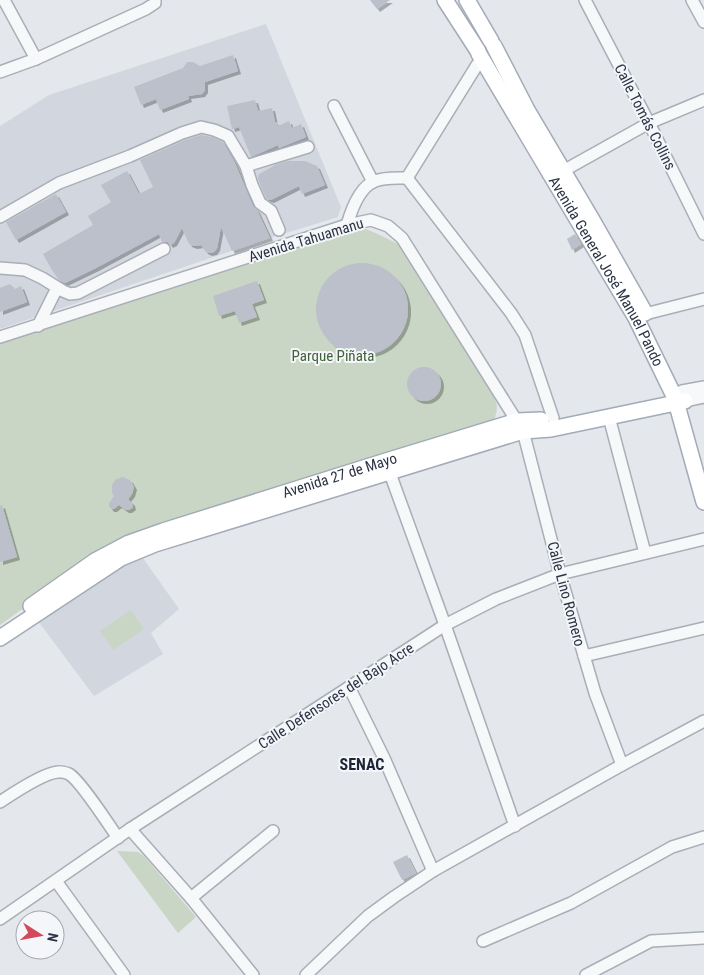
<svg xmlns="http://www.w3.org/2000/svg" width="704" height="975" font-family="'Roboto Condensed',sans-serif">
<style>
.built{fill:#d2d6de}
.green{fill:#c9d6c5}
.building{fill:#bbc0ca;filter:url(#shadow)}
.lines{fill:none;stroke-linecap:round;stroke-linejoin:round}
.minor-casing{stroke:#a9aeb7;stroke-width:14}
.major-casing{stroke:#a3abb8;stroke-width:18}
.minor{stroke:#f7f8fa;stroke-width:11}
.major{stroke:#fff;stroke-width:15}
.labels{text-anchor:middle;stroke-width:4;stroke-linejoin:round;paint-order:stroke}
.street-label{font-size:15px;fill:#2b3445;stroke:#f4f6f9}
.park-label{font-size:15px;fill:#3f6138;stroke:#f4f6f9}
.neighbourhood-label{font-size:16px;font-weight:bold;fill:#1d2536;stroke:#f4f6f9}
</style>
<defs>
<filter id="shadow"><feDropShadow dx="3" dy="3" stdDeviation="0" flood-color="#0004"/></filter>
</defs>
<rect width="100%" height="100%" fill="#e4e7ec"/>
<!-- built -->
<g class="built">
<path d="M266,24L341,207L338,217L270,238L0,329V126L49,95Z"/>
<path d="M140,554L179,609L151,633L163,654L94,696L35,617Z"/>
</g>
<!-- green -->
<g class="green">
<path d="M356,228L366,229L380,235L402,246L445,313L494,396C499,407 497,415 491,426L94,558L0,625V343Z"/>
<path d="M131,610L144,629L113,650L100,631Z"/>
<path d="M117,851L138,852L144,856L196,917L178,933Z"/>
</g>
<!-- building -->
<g class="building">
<path d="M370,0H390L377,9Z"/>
<path d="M233,55L238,71L205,82V90L202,94L188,96L189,99L160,110L156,99L141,105L134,87L183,68L187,62H193L200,66Z"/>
<path d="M255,100L258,111L272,108L275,122H277L278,126L289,121L292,128L301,124L306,137L279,148L278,145L251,157L239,127L232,129L227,106Z"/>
<path d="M201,135L212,137L223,142L234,161L253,206L257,210L270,238L232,251L221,227L217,248L214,252L209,253L205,251L201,245L194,246L189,244L182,228L174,243L170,245L168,242H162L159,234L96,268L65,283L59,280L52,270L43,254L93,225L88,216L111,202L101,185L127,171L139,194L153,187L140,160L185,140Z"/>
<path d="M288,161H305L317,166L325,185L302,194L299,186L271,200L268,199L266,198L259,182L258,178L259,174L277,164Z"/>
<path d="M56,194L66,212L16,240L6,222Z"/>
<path d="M575,234L581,244L572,250L567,239Z"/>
<circle cx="362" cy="309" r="46"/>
<path d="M257,281L264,300L252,304L257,317L239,323L235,311L219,316L213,296Z"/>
<path d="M10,284L15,289L21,286L27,302L0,312V288Z"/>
<circle cx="424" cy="384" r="17"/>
<path d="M123,477L130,480L134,487L132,494L128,499L132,503L133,507L129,510H126L119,505L114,509H111L109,506V503L114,496L112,493V485L116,479Z"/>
<path d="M2,505L17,557L0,562V506Z"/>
<path d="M407,855L416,873L402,880L393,862Z"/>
</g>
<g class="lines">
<defs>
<g id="minor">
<path d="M4,0L36,59"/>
<path d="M585,0L649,123L704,234"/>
<path d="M692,0L704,22"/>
<path d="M0,72L36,59L146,9L155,3V0"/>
<path d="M334,106L373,182"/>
<path d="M246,166L308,147"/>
<path d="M563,171L649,123L704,100"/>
<path d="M407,178L511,313L525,335L553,418"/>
<path d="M0,217L59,183L130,156L182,133L201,127L214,130L228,136L246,166L252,185L260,203L271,211L279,230"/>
<path d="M347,225C351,211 359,187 375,181C385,177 396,178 407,178L477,65L483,60"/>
<path d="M0,268L25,270L42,278L63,291L70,294L78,293L164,249"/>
<path d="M645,314L704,299"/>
<path d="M38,326L57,288"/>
<path d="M0,337L347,225L371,220L388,226L402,238L523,431L560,574L595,693L622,765"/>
<path d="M682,391L704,387"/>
<path d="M685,401L704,397"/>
<path d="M609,417L645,553"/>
<path d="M387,465L445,625L515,826"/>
<path d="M584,656L704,628"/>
<path d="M349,687L384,758L433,871"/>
<path d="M0,802C12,794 43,773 58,772C60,771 66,773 69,774C80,780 109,825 118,838"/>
<path d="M130,829L191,898L253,975"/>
<path d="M56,881L124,975"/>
<path d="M191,898L273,831"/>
<path d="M0,919L130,829L445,625L496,599L560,574L704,539"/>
<path d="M483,941L571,903L672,847L704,837"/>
<path d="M306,975L368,916L394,897L433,871L622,765L704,721"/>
<path d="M586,975L651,941L704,938"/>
</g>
<g id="major">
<path d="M445,0L478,51"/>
<path d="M467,0L491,41"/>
<path d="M494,46L527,110L591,218L645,313"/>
<path id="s1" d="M479,54L636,318L675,398L704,502"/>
<path id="s2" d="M31,606L95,561L129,543L163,531L386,461L517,421L541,420"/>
<path d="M0,638L121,558L155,544L523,431L551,429L685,401"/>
</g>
</defs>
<!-- minor casing -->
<use href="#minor" class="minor-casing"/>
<!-- major casing -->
<use href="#major" class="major-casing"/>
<!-- minor -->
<use href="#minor" class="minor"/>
<!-- major -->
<use href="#major" class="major"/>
</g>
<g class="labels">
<!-- street labels -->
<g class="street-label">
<text transform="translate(645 117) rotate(63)" y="5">Calle Tomás Collins</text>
<text transform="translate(306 240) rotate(-17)" y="5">Avenida Tahuamanu</text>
<text dy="5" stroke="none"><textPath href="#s1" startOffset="252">Avenida General José Manuel Pando</textPath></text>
<text dy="5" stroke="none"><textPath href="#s2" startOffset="338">Avenida 27 de Mayo</textPath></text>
<text transform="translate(566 594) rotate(75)" y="5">Calle Lino Romero</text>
<text transform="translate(336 696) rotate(-33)" y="5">Calle Defensores del Bajo Acre</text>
</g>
<!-- park labels -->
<g class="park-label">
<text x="333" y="361">Parque Piñata</text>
</g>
<!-- neighbourhood labels -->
<g class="neighbourhood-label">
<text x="362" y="770">SENAC</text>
</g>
</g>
<!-- north arrow -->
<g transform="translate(40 935) rotate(101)"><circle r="24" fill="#f4f6f9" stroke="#a4a8b1"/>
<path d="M0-4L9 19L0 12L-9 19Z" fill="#d1495b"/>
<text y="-8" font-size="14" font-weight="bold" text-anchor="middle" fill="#2b3445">N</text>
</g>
</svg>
